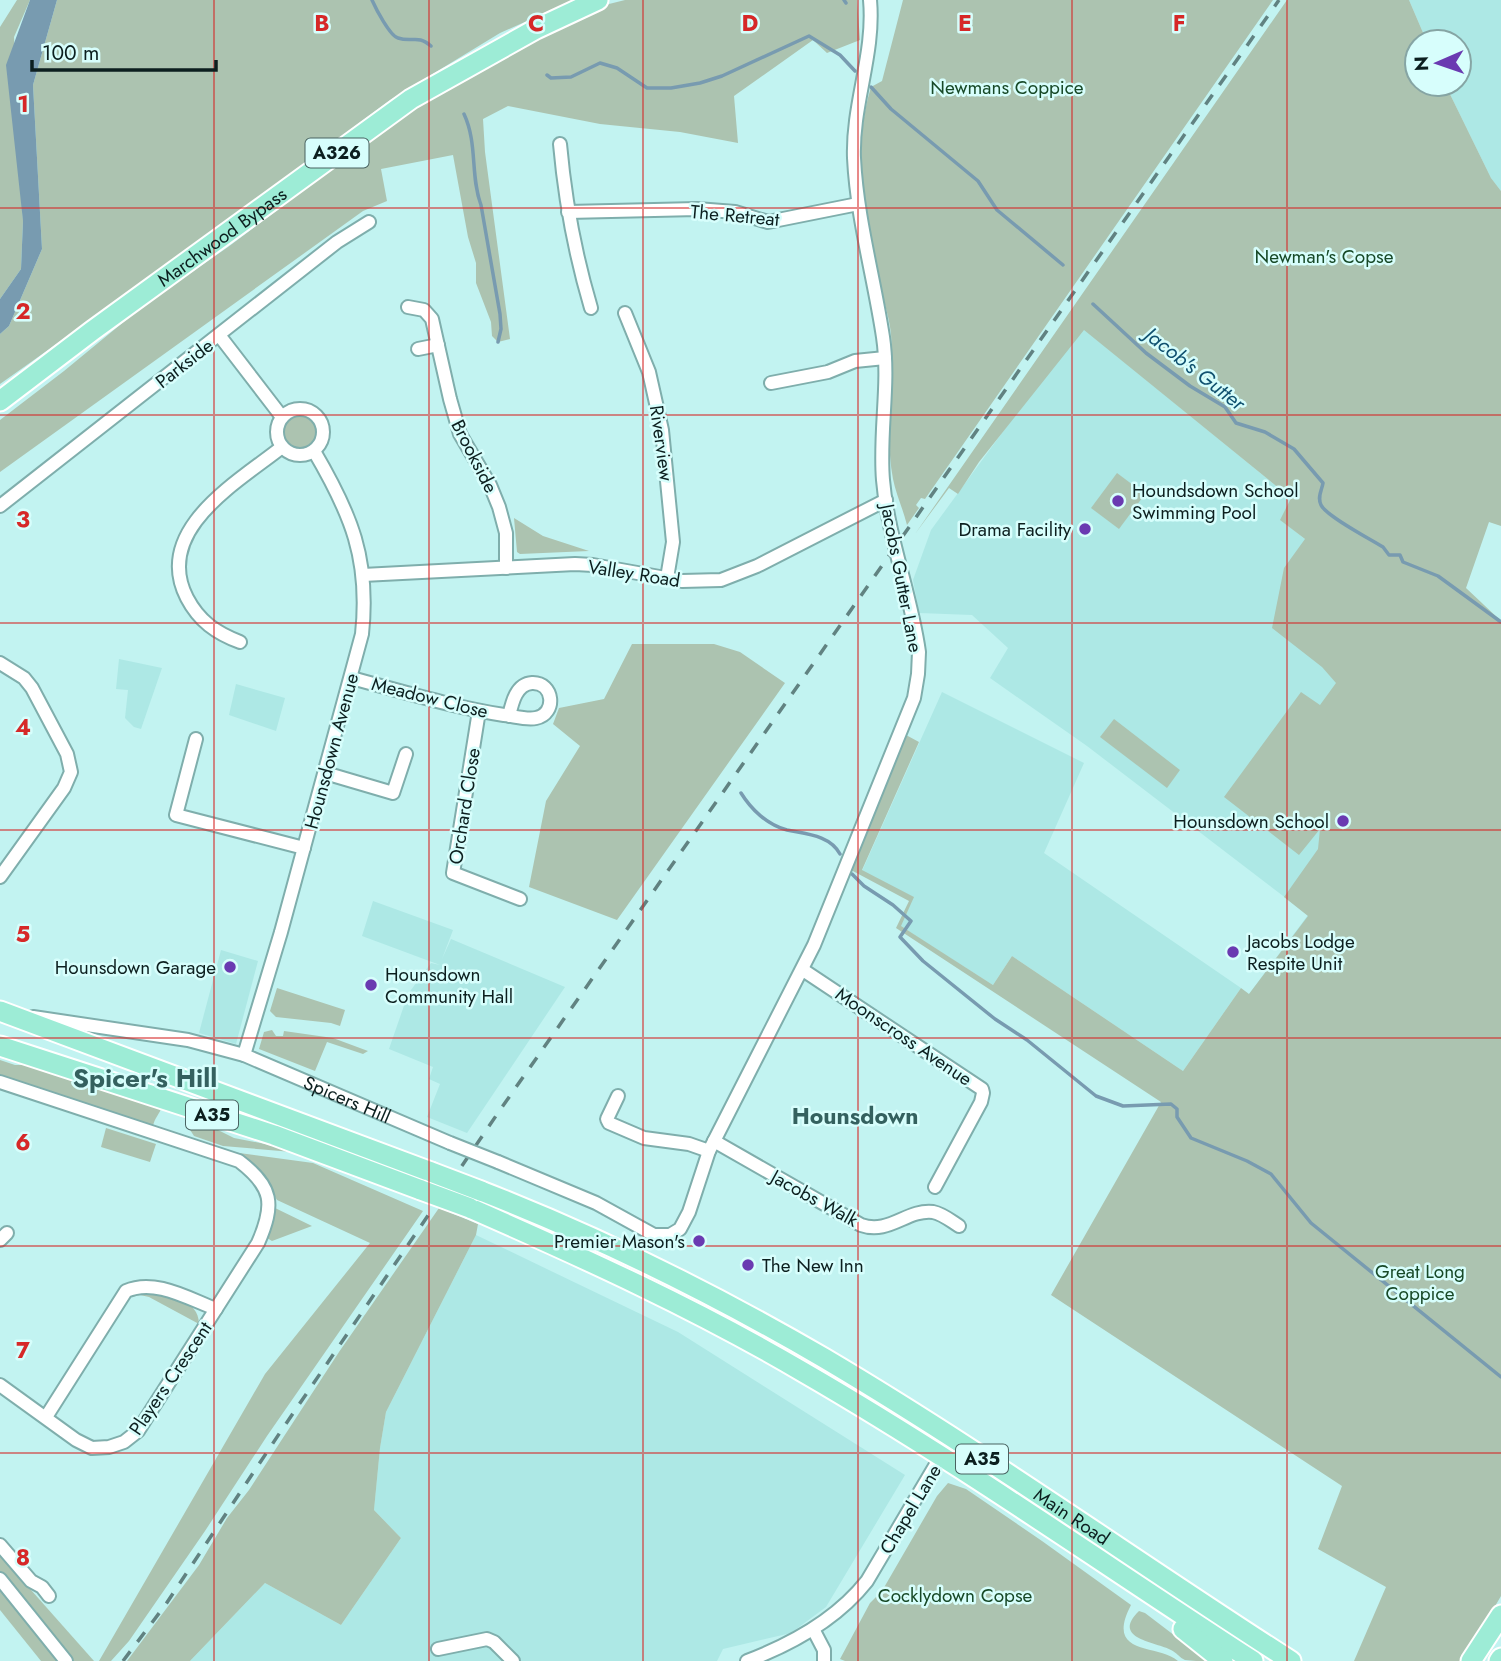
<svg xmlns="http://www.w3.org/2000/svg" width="1501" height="1661" font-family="Jost,sans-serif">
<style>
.built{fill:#ade8e5}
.green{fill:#acc3b0}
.water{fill:#789bb0}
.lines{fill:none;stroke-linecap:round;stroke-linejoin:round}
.stream{stroke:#789bb0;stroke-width:3.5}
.street-casing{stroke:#7faeac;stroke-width:16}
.primary-casing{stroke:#fff;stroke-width:23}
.street{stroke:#fff;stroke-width:12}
.primary{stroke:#9decd6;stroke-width:19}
.rail{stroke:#618281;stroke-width:3.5;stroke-dasharray:12 12;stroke-linecap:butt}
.street-bridge-casing{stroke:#7faeac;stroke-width:16;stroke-linecap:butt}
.primary-bridge-casing{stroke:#fff;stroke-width:23;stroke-linecap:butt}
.street-bridge{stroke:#fff;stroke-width:12}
.primary-bridge{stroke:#9decd6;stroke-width:19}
.grid{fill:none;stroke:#d62828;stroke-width:2;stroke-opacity:0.55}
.poi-dot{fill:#6a3ab1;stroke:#d7fefc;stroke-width:2.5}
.labels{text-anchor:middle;stroke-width:5;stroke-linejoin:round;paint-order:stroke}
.shield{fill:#d7fefc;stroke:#496261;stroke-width:2}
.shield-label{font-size:18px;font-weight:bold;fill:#0c1f1f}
.park-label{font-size:19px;fill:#174927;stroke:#d7fefc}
.street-label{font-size:19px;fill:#0c1f1f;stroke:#d7fefc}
.poi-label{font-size:19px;fill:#0c1f1f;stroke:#d7fefc;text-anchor:start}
.water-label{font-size:21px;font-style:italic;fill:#115270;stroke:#d7fefc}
.quarter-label{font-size:23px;font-weight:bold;fill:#34615f;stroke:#d7fefc}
.district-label{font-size:26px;font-weight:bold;fill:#34615f;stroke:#d7fefc}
.grid-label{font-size:23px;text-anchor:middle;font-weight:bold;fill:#d62828;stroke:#d7fefc;stroke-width:5;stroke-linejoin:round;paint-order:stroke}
</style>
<rect width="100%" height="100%" fill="#c2f3f1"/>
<!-- built -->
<g class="built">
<path d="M1409,0H1501V191L1491,178L1445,84H1459V42H1427Z"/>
<path d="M1080,326L1291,498L1281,520L1501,696L1190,1073L1308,915L1087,746L990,678L1008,648L972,615L919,613L913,580L931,530Z"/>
<path d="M119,659L162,668L141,729L134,727L125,718L128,690L116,689Z"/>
<path d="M236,684L285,698L276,731L229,715Z"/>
<path d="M942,692L1084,763L1044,853L1241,988L1183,1071L1012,956L993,985L900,926L913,897L862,871Z"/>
<path d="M373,901L453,930L442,959L451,939L565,987L467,1133L427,1117L440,1084L429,1079L433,1067L389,1049L408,994L431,963L440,965L362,936Z"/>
<path d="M221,950L258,961L236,1044L199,1033Z"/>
<path d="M476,1235L678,1332L905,1475L826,1607L791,1633L723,1649L717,1661H190L265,1583L341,1625L401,1538L374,1510L380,1448L386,1412Z"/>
</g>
<!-- green -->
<g class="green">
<path d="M17,0H30L14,37L23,221L21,269L0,299V27Z"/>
<path d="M57,0H574L500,33L390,100L185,253L0,384V334L9,326L42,249L33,85Z"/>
<path d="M625,0H857L860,40L827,53L813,40L734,96L738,143L680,132L600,124L508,106L483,119L485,152L510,339L498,342L492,336L491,322L476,283V263L468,237L453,155L381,169L387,201L363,211L0,472V420L64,371L143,306L228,247L422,101L512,50L601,6Z"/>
<path d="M903,0H1273L925,499L921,498L916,505L919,508L907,525C903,509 896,494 893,479C884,431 895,382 891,334C889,315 882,296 878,277C864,214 852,149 871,87L882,81Z"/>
<path d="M1287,0H1409L1427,42H1417V84H1445L1491,178L1501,191V526L1489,522L1466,588L1501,621V1596L1463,1661H1354L1386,1587L1318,1549L1342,1486L1051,1295L1161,1102L896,928L909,901L851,870L906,735L919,742L862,870L914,897L901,926L993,985L1012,956L1183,1071L1241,988L1249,994L1308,916L1284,897L1318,849L1320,829L1299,855L1224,797L1301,692L1320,705L1336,683L1322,667L1272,628L1284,568L1305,539L1280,520L1291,498L1084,330L979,462L958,494L949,488L915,534Z"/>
<circle cx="300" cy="431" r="17"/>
<path d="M1117,473L1145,494L1119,529L1091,508Z"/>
<path d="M514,518L543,536L589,551L520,554L517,552Z"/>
<path d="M632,644H714L740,652L785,683L617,920L529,887L546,801L580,746L553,724L559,708L604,699Z"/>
<path d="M1114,719L1180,770L1167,788L1100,737Z"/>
<path d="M277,988L345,1010L340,1026L331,1023L276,1017L270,1011Z"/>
<path d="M272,1030L276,1036H283L284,1031L333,1038L368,1051L363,1054L327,1042L315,1071L259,1049L264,1032Z"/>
<path d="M0,1060L15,1065H31L162,1106C160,1114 154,1118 153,1127L0,1078Z"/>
<path d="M187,1121L210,1126L234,1138L281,1147L292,1152L223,1146L194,1136L185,1122Z"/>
<path d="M106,1128L156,1144L150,1162L101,1147Z"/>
<path d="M232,1152L313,1163L423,1211L267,1436L205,1531L129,1641L111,1661H99L265,1374L370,1243L277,1200L255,1166L243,1156Z"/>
<path d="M273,1207L312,1226L272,1241L267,1238L273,1223Z"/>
<path d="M439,1208L478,1224L476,1235L386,1412L380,1448L374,1510L401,1538L341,1625L265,1583L190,1661H127L199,1565L227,1518L249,1490L339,1352Z"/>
<path d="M149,1290C168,1296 199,1299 199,1324L149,1297L140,1295L126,1298L135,1292Z"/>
<path d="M948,1483L966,1489L1042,1541L1131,1605C1104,1657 1158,1643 1178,1661H845L840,1659L870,1603L882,1591L937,1496Z"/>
<path d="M0,1555L94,1661H72L0,1575Z"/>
<path d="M0,1588L58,1661H41L0,1610Z"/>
<path d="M1139,1611L1145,1613L1208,1661C1201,1661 1191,1661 1185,1660C1180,1658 1176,1652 1171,1650C1157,1642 1110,1639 1139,1611Z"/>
</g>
<!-- water -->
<path class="water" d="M30,0H57L33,85L42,249L9,326L0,334V299L21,269L23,221L6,65Z"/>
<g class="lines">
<!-- stream -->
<g class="stream">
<path d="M372,0C376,9 390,36 398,38C413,43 417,34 431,46"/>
<path d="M844,0L846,3"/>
<path d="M547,75L551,78L571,77L600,63L617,68L647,88H671L700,83L722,76L809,36L840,55L855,71"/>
<path d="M871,87L891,109L978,181L997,210L1063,265"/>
<path d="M464,114C478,144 470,176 481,205L500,314L501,329L498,342"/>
<path d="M1093,304L1146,353L1190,386L1225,407L1236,423L1265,432L1294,449L1323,483C1322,490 1317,497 1321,505C1326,516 1370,539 1383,547L1389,555H1400L1403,562L1438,576L1501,622"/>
<path d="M741,793C751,809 767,825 787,830C806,834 830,835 840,854"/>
<path d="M852,874L864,886L893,905L911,921L900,937L923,961L995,1019L1027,1040L1096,1096L1123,1106L1171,1104L1177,1109V1117L1191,1138L1247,1161L1271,1174L1311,1223L1501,1377"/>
</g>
<defs>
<g id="street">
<path d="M560,144C565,200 575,254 591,308"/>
<path d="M568,212L697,209L735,212L768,222L858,204"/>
<path d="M408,307L424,310L432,319L450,399L460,434L490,485L499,507L506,533V568"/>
<path d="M625,313L649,372L662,430L673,542L667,578"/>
<path d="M219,335L282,417"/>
<path d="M418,349L438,345"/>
<path d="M771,383L828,372L855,361L885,358"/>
<circle cx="300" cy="432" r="23"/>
<path d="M0,506L337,242L369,222"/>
<path d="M363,575L575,564L593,565L682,581L721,580L757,566L886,500"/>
<path d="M240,642C216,633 199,621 187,598C152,530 238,482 282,447"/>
<path d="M0,663L24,678L32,688L67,754L71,772L64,788L0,877"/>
<path d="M351,678C401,691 452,707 504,715C514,716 526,720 536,718C557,714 554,682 532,683C516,684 512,703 509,716"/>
<path d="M479,711L453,873L520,899"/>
<path d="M196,739L176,815L304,848"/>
<path d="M325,773L393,793L406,754"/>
<path d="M803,970L982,1089L983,1093L981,1102L935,1187"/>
<path id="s1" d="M33,1017L188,1040L244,1055L450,1143"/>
<path d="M244,1055L281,932L362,634C370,559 351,514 314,451"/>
<path d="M0,1082L239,1161C273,1187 275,1204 258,1243L138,1431L124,1442L109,1447L92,1448L76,1440L0,1385"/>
<path d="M618,1096L607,1119L609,1123L644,1138L689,1144L709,1151"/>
<path d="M714,1141L861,1225C889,1235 907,1209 933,1212C943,1214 951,1221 959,1226"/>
<path d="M498,1162L596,1203L654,1235H670L680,1229L689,1212L709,1151L814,945L914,698L918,674L919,652C911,594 888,538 883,480C879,432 890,384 883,337C874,277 857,219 854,158C852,104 875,54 870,0"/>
<path d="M0,1240L7,1233"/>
<path d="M46,1417L126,1291C155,1278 189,1299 216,1309"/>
<path d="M0,1545L31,1581L42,1587L49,1596"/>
<path d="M0,1579L66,1661"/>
<path d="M813,1629L824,1650V1661"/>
<path d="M438,1649L487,1639L494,1642L513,1661"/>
<path d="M747,1661C792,1644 837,1619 867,1581L941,1456"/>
</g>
<g id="primary">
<path id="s2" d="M0,401L92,331L411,99L536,29L598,0"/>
<path d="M0,1011L431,1172"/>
<path d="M0,1046L274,1135L421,1190"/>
<path id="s3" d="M481,1191C599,1237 714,1294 824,1358C983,1452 1135,1561 1291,1661"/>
<path d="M470,1208C584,1258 696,1309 803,1372C957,1461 1103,1564 1253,1661"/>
<path d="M1183,1629L1223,1661"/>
<path d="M1471,1661L1501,1615"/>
<path d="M1499,1661L1501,1658"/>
</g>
</defs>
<!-- street casing -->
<use href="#street" class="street-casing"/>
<!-- primary casing -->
<use href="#primary" class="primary-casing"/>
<!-- street -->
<use href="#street" class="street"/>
<!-- primary -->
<use href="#primary" class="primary"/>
<!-- rail -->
<path class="rail" d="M123,1661L166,1604L281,1431L500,1110L1279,0"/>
<defs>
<path id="street-bridge" d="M450,1143L498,1162"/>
<g id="primary-bridge">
<path d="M431,1172L481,1191"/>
<path d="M421,1190L470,1208"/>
</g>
</defs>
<!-- street-bridge casing -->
<use href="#street-bridge" class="street-bridge-casing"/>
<!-- primary-bridge casing -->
<use href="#primary-bridge" class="primary-bridge-casing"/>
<!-- street-bridge -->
<use href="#street-bridge" class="street-bridge"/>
<!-- primary-bridge -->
<use href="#primary-bridge" class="primary-bridge"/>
</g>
<!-- grid -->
<path class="grid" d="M214,0V1661M429,0V1661M643,0V1661M858,0V1661M1072,0V1661M1287,0V1661M0,208H1501M0,415H1501M0,623H1501M0,830H1501M0,1038H1501M0,1246H1501M0,1453H1501"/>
<!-- markers -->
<g class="poi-dot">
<circle cx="1118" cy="501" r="7"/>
<circle cx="1085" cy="529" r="7"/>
<circle cx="1343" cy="821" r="7"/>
<circle cx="1233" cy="952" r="7"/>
<circle cx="230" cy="967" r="7"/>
<circle cx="371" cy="985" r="7"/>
<circle cx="699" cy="1241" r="7"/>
<circle cx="748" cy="1265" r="7"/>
</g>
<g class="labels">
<!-- shield labels -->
<g class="shield">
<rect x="305.5" y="138.5" width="63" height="29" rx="5"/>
<rect x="186" y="1100.5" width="52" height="29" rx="5"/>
<rect x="956" y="1444.5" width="52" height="29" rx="5"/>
</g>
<g class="shield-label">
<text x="337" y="159">A326</text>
<text x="212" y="1121">A35</text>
<text x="982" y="1465">A35</text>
</g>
<!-- park labels -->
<g class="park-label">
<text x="1007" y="94">Newmans Coppice</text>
<text x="1324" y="263">Newman's Copse</text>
<text x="1420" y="1278">Great Long<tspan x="1420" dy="22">Coppice</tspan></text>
<text x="955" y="1602">Cocklydown Copse</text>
</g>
<!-- street labels -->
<g class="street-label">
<text transform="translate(735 215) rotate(5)" y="7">The Retreat</text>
<text dy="7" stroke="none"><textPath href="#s2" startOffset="276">Marchwood Bypass</textPath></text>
<text transform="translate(184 363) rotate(-38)" y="7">Parkside</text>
<text transform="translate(662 443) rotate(82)" y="7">Riverview</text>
<text transform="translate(475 456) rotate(63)" y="7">Brookside</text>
<text transform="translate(634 573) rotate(9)" y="7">Valley Road</text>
<text transform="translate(902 578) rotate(79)" y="7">Jacobs Gutter Lane</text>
<text transform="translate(430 697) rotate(14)" y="7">Meadow Close</text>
<text transform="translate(331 751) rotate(-75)" y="7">Hounsdown Avenue</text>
<text transform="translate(464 806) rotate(-81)" y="7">Orchard Close</text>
<text transform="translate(904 1036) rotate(34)" y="7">Moonscross Avenue</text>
<text dy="7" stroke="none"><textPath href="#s1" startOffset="327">Spicers Hill</textPath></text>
<text transform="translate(815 1198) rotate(29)" y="7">Jacobs Walk</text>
<text transform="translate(170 1378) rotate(-56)" y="7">Players Crescent</text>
<text transform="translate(910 1509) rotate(-59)" y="7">Chapel Lane</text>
<text dy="7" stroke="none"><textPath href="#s3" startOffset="676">Main Road</textPath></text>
</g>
<!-- poi labels -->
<g class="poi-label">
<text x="1132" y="497">Houndsdown School<tspan x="1132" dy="22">Swimming Pool</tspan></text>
<text x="1071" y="536" text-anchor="end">Drama Facility</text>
<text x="1329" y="828" text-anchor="end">Hounsdown School</text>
<text x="1247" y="948">Jacobs Lodge<tspan x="1247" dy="22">Respite Unit</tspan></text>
<text x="216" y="974" text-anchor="end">Hounsdown Garage</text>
<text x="385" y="981">Hounsdown<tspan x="385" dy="22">Community Hall</tspan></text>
<text x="685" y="1248" text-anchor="end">Premier Mason's</text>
<text x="762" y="1272">The New Inn</text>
</g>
<!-- water labels -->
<g class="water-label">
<text transform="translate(1195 369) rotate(38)" y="7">Jacob's Gutter</text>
</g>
<!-- quarter labels -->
<g class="quarter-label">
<text x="855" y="1124">Hounsdown</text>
</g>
<!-- district labels -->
<g class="district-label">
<text x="145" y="1087">Spicer's Hill</text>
</g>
</g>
<g class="grid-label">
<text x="322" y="31">B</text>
<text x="536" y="31">C</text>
<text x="750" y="31">D</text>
<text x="965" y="31">E</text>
<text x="1179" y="31">F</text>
<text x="23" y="112">1</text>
<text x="23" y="319">2</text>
<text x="23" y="527">3</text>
<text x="23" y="735">4</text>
<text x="23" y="942">5</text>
<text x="23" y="1150">6</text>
<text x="23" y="1358">7</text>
<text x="23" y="1565">8</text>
</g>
<!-- north arrow -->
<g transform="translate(1438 63) rotate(268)"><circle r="33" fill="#d7fefc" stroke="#86a5a4" stroke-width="2"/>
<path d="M0-5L12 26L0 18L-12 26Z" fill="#6a3ab1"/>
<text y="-10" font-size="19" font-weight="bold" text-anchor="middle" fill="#0c1f1f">N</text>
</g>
<!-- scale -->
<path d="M32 60v10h184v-10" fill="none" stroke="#0c1f1f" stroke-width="3.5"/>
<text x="42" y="60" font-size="21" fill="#0c1f1f" stroke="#d7fefc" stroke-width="5" paint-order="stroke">100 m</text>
</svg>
